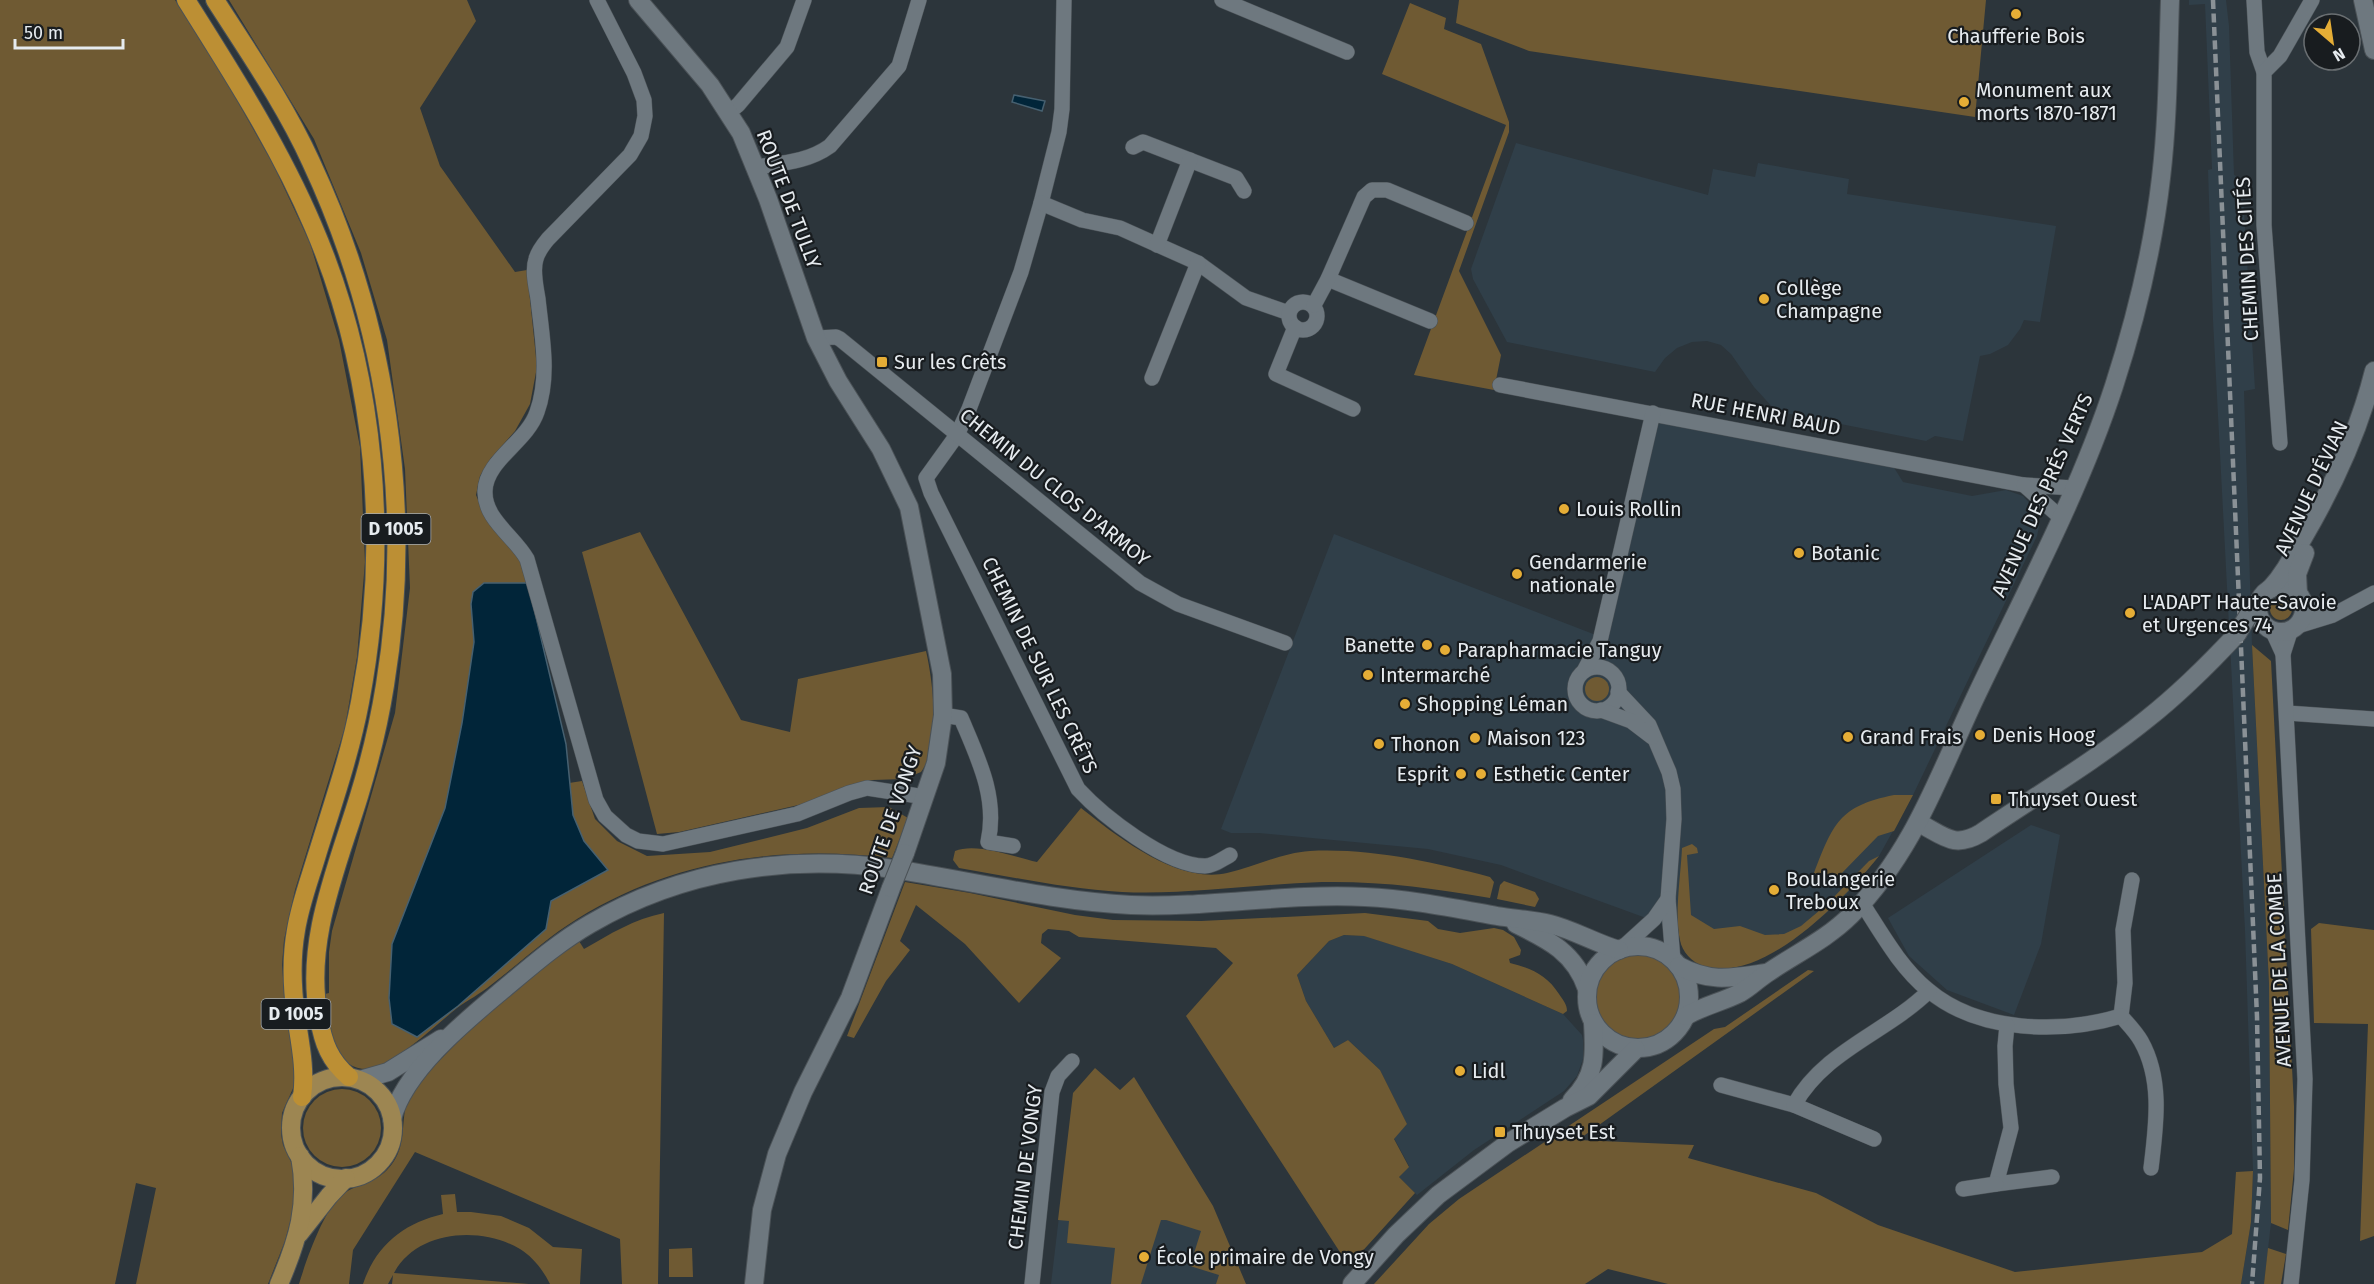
<svg xmlns="http://www.w3.org/2000/svg" width="2374" height="1284" font-family="'Fira Sans',sans-serif">
<style>
.built{fill:#303f49}
.green{fill:#6f5a33}
.water{fill:#012539;stroke:#466070;stroke-width:1.5}
.lines{fill:none;stroke-linecap:round;stroke-linejoin:round}
.street-casing{stroke:#4b5257;stroke-width:16}
.secondary-casing{stroke:#4b5257;stroke-width:20}
.primary-casing{stroke:#4b5257;stroke-width:20}
.highway-casing{stroke:#4b5257;stroke-width:20}
.street{stroke:#6e787f;stroke-width:15}
.secondary{stroke:#6e787f;stroke-width:18}
.primary{stroke:#9d8652;stroke-width:18}
.highway{stroke:#bc8f34;stroke-width:18}
.rail{stroke:#8a9196;stroke-width:4.5;stroke-dasharray:9 4.5;stroke-linecap:butt}
.secondary-bridge-casing{stroke:#4b5257;stroke-width:20;stroke-linecap:butt}
.secondary-bridge{stroke:#6e787f;stroke-width:18}
.poi-dot{fill:#e5ad36;stroke:#181c1f;stroke-width:2}
.labels{text-anchor:middle;stroke-width:4.5;stroke-linejoin:round;paint-order:stroke}
.shield{fill:#181c1f;stroke:#a8adb1;stroke-width:1.5}
.shield-label{font-size:18px;font-weight:bold;fill:#e6ebef}
.poi-label{font-size:20px;fill:#e6ebef;stroke:#181c1f;text-anchor:start}
.street-label{font-size:20px;fill:#e6ebef;stroke:#181c1f}
</style>
<rect width="100%" height="100%" fill="#2c353b"/>
<!-- built -->
<g class="built">
<path d="M2189,0H2226L2229,26L2234,175L2242,179L2255,389L2244,391L2252,645L2269,984L2271,1223L2264,1284H2241L2251,1222L2253,1171L2245,930L2213,320L2208,170L2212,169L2205,4L2189,5Z"/>
<path d="M1516,143L1708,195L1713,169L1755,177L1758,163L1849,179L1847,194L2056,226L2040,322L2024,320L2020,329L2008,345L1990,354L1980,356L1963,441L1935,436L1926,441L1776,411L1754,387L1731,354L1721,345L1707,341L1692,342L1677,348L1665,358L1655,372L1507,342L1473,279L1471,269Z"/>
<path d="M1653,413L1888,458L1903,482L1972,496L2006,490L2023,496L2035,509L2039,527L2037,536L1913,795L1879,856L1841,901L1802,933L1763,957L1735,967H1708L1690,958L1680,941L1679,930L1501,865L1428,849L1259,833H1231L1221,829L1334,534L1601,637Z"/>
<path d="M2031,825L2060,835L2041,944L2014,1015L1947,990L1909,956L1888,918Z"/>
<path d="M1344,935L1365,936L1452,964L1563,1014L1582,1035L1583,1040V1059L1577,1076L1564,1091L1474,1150L1417,1195L1399,1177L1409,1166L1394,1138L1407,1124L1380,1070L1348,1040L1334,1048L1306,1001L1297,975L1329,941Z"/>
<path d="M1060,1208L1166,1220L1201,1230L1246,1284H1051Z"/>
</g>
<!-- green -->
<g class="green">
<path d="M0,0H175L226,81L273,164L310,243L339,340L360,447L365,562L357,657L345,727L295,890L284,940L282,965L284,990L295,1071L294,1086L282,1113L281,1134L283,1145L292,1164L298,1193L285,1241L268,1284H136L156,1188L136,1183L115,1284H0Z"/>
<path d="M229,0H467L476,21L420,108L440,166L515,272L527,270L537,367L530,404L515,431L491,458L480,476L476,495L486,519L521,559L566,744L569,783L582,781L595,819L617,841L647,856L710,852L807,828L859,808L889,807L908,818L892,858C780,845 674,859 577,919C546,938 520,963 491,985C480,994 468,1000 457,1008C437,1024 391,1068 367,1069C330,1069 328,1020 325,994L329,993V952L332,931L395,713L410,588L405,469L387,340L361,253L314,139Z"/>
<path d="M1459,0H1986L1975,117L1529,51L1456,23Z"/>
<path d="M1410,3L1446,18L1444,29L1481,44L1509,122V132L1459,271L1501,355L1494,390L1414,375L1506,125L1382,74Z"/>
<path d="M640,532L741,720L790,732L798,679L926,651C933,681 941,745 921,772L904,779L873,780L855,784L816,801L679,832L657,834L582,552Z"/>
<circle cx="2281" cy="609" r="11"/>
<path d="M2252,645L2271,661L2294,1106V1169L2288,1230L2271,1223L2269,984Z"/>
<circle cx="1597" cy="689" r="12"/>
<path d="M1894,795H1913L1894,831L1878,836L1840,875C1830,880 1824,877 1814,873C1833,824 1839,806 1894,795Z"/>
<path d="M1081,808C1118,837 1177,884 1227,873C1255,867 1280,853 1310,851C1371,848 1432,862 1490,877L1494,882L1490,898C1434,888 1380,881 1322,882C1255,884 1188,895 1122,892C1067,889 1013,877 959,868L953,860L955,851C976,842 1015,857 1037,862Z"/>
<path d="M1692,844L1697,848L1698,853L1687,855L1691,915L1714,929L1740,926L1765,935L1784,934L1801,926L1826,905L1869,861L1879,856C1846,897 1763,986 1703,966C1692,962 1682,952 1680,940C1674,916 1681,873 1682,848Z"/>
<path d="M1504,881L1535,892L1539,899L1535,907L1497,899L1500,885Z"/>
<path d="M905,882L970,893L1075,915L1113,920L1201,921L1365,913L1428,921L1438,929L1460,933L1494,928L1503,930L1514,937L1521,950L1520,955L1509,959L1510,963C1531,968 1547,975 1559,994C1563,1000 1567,1004 1567,1011L1563,1014L1452,964L1364,936L1344,935L1329,941L1297,975L1306,1001L1334,1048L1348,1040L1380,1070L1407,1124L1394,1139L1409,1167L1399,1177L1415,1193L1349,1266L1186,1016L1233,963L1216,948L1079,937L1069,931L1048,929L1042,934L1041,943L1061,958L1019,1003L965,944L916,905L900,941L910,950L886,981L854,1038L847,1036Z"/>
<path d="M664,913L658,1284H622L620,1239L415,1152L353,1250L349,1284H299C306,1261 325,1204 346,1192C364,1181 378,1183 392,1164C410,1140 397,1110 414,1086C422,1076 434,1066 443,1057C483,1014 531,974 579,941L584,949C610,934 634,919 664,913Z"/>
<path d="M2319,923L2374,930V1236L2360,1241L2368,1024L2314,1023L2311,929Z"/>
<circle cx="1638" cy="997" r="43"/>
<path d="M1808,970L1814,971L1578,1140L1694,1145L1688,1158L1816,1193L1878,1225L2015,1272L2202,1252L2232,1234L2236,1172L2253,1171L2251,1222L2241,1284H1668L1608,1269L1585,1284H1374L1429,1224L1459,1199L1714,1029L1725,1027Z"/>
<path d="M1095,1068L1120,1090L1134,1077L1213,1206L1246,1284H1216L1219,1275L1190,1266L1201,1231L1166,1220H1161L1141,1284H1111L1115,1248L1067,1243L1069,1221L1058,1220L1073,1093Z"/>
<circle cx="342" cy="1128" r="39"/>
<path d="M455,1194L457,1212H471L501,1216L529,1228L553,1247L582,1249L580,1284H550C543,1270 533,1257 520,1249C481,1226 417,1230 394,1273L529,1284H392L393,1275L388,1284H363C376,1245 404,1223 443,1214L441,1195Z"/>
<path d="M692,1248L693,1277H669V1249Z"/>
<path d="M2268,1248L2286,1254L2281,1284H2264Z"/>
</g>
<!-- water -->
<g class="water">
<path d="M1014,95L1045,101L1042,111L1012,102Z"/>
<path d="M484,583H528L566,744L573,815L584,841L608,870L551,901L546,929L458,1006L417,1037L392,1024L389,998L392,944L445,808L462,723L474,642L471,604L473,592Z"/>
</g>
<g class="lines">
<defs>
<g id="street">
<path d="M597,0L634,73L644,100L645,116L641,136L630,155L548,239C543,245 538,251 536,259C532,271 536,286 538,299C542,337 550,376 537,412C527,442 486,460 485,491C484,519 514,536 527,559L596,800L605,816L626,835L638,841L663,844L797,814L849,793L867,788L925,797"/>
<path d="M1064,0L1062,109L1059,132L1041,203L1021,272L969,409L957,435L926,478L931,493L1078,789C1103,816 1166,866 1205,866C1214,866 1222,859 1230,855"/>
<path d="M1222,0L1347,52"/>
<path d="M2254,0L2257,52L2264,72"/>
<path d="M729,112L738,105L787,47L804,0"/>
<path d="M1133,147L1143,142L1236,178L1244,191"/>
<path d="M756,167C782,163 808,162 830,146L899,66L919,0"/>
<path d="M1041,203L1082,220L1120,228L1198,263L1246,298L1289,313"/>
<path d="M1157,245L1190,160"/>
<path d="M1328,279L1430,321"/>
<circle cx="1303" cy="316" r="14"/>
<path d="M1314,305L1328,279L1364,197L1372,190H1387L1466,223"/>
<path d="M1295,327L1276,374L1353,409"/>
<path d="M816,338L836,337L840,339L1140,583L1178,604L1285,643"/>
<path d="M1152,378L1198,263"/>
<path d="M1500,385L2024,485L2074,488"/>
<path d="M2280,443L2264,225V72L2280,56L2312,0"/>
<path d="M2024,485L2060,517"/>
<path d="M2302,602L2324,617"/>
<path d="M2294,627L2333,615L2374,593"/>
<path d="M2272,630L2283,654"/>
<circle cx="1597" cy="689" r="22"/>
<path d="M1584,671L1600,641L1653,413"/>
<path d="M1618,692L1649,725L1669,772L1673,789L1674,819L1668,899L1673,960"/>
<path d="M1601,710L1631,721L1652,737"/>
<path d="M2287,713L2374,719"/>
<path d="M943,715L961,718C978,758 998,798 988,842L1013,846"/>
<path d="M2132,880L2123,930L2125,983L2121,1016C2128,1024 2136,1032 2141,1041C2163,1080 2156,1126 2151,1168"/>
<path d="M1862,903C1882,934 1900,967 1928,990C1979,1033 2061,1034 2121,1016"/>
<path d="M1621,949L1654,919L1668,899"/>
<path d="M2007,1025L2005,1046L2006,1084L2011,1128L1996,1184L2052,1177"/>
<path d="M1721,1085L1794,1105"/>
<path d="M1874,1139L1794,1105C1825,1050 1886,1033 1929,991"/>
<path d="M1963,1189L1996,1184"/>
<path d="M1032,1284L1052,1092L1058,1076L1072,1061"/>
<path d="M2291,1284L2302,1180L2305,1079L2283,654L2291,629"/>
</g>
<g id="secondary">
<path d="M638,0L710,85L741,133L768,199L816,338L838,381L881,449L909,507L942,674L943,715L936,763L905,853"/>
<path d="M2363,0L2374,50"/>
<circle cx="2281" cy="609" r="23"/>
<path d="M2270,589C2284,574 2293,556 2303,538C2334,485 2359,431 2374,371"/>
<path d="M2298,594L2297,574L2305,553"/>
<path d="M1919,823C1944,836 1954,849 1981,833C2037,795 2095,761 2147,719C2180,693 2209,664 2237,634"/>
<path d="M1516,924C1549,940 1575,953 1587,989"/>
<circle cx="1638" cy="997" r="51"/>
<path d="M1679,966C1711,983 1731,978 1766,973"/>
<path d="M1686,1016C1703,1006 1722,1002 1740,993C1751,987 1759,978 1769,972C1797,953 1827,939 1851,915C1915,850 1939,774 1977,694C2025,593 2079,493 2114,386C2136,318 2153,248 2161,178C2168,119 2168,59 2170,0"/>
<path d="M360,1080L388,1072L441,1039"/>
<path d="M1572,1100C1596,1076 1595,1055 1593,1023"/>
<path d="M392,1119C404,1072 463,1023 499,993C528,969 557,943 590,924C682,870 788,854 893,869C972,881 1051,901 1131,905C1209,908 1287,893 1365,897C1410,899 1453,908 1497,916C1515,919 1533,920 1550,924C1574,930 1595,943 1619,950"/>
<path d="M754,1284L762,1210L777,1154L803,1092L850,998L891,888"/>
<path d="M1352,1284L1396,1235L1438,1195L1508,1143L1565,1108L1589,1096L1636,1049"/>
</g>
<g id="primary">
<circle cx="342" cy="1128" r="51"/>
<path d="M299,1234L329,1196L346,1178"/>
<path d="M279,1284C298,1240 309,1204 300,1156"/>
</g>
<g id="highway">
<path d="M186,0C232,73 279,146 313,226C377,374 390,545 360,702C350,755 332,806 316,858C309,881 300,905 296,930C291,958 292,988 296,1016C300,1043 306,1070 302,1097"/>
<path d="M215,0C249,53 285,105 311,162C387,324 414,509 385,685C379,723 370,760 359,796C337,868 304,942 319,1018C323,1043 330,1061 349,1077"/>
</g>
</defs>
<!-- street casing -->
<use href="#street" class="street-casing"/>
<!-- secondary casing -->
<use href="#secondary" class="secondary-casing"/>
<!-- primary casing -->
<use href="#primary" class="primary-casing"/>
<!-- highway casing -->
<use href="#highway" class="highway-casing"/>
<!-- street -->
<use href="#street" class="street"/>
<!-- secondary -->
<use href="#secondary" class="secondary"/>
<!-- primary -->
<use href="#primary" class="primary"/>
<!-- highway -->
<use href="#highway" class="highway"/>
<!-- rail -->
<path class="rail" d="M2213,0L2257,1017L2260,1178L2252,1284"/>
<defs>
<g id="secondary-bridge">
<path d="M2237,634L2248,616"/>
<path d="M891,888L905,853"/>
</g>
</defs>
<!-- secondary-bridge casing -->
<use href="#secondary-bridge" class="secondary-bridge-casing"/>
<!-- secondary-bridge -->
<use href="#secondary-bridge" class="secondary-bridge"/>
</g>
<!-- markers -->
<g class="poi-dot">
<circle cx="2016" cy="14" r="6"/>
<circle cx="1964" cy="102" r="6"/>
<circle cx="1764" cy="299" r="6"/>
<rect x="876" y="356" width="12" height="12" rx="3"/>
<circle cx="1564" cy="509" r="6"/>
<circle cx="1799" cy="553" r="6"/>
<circle cx="1517" cy="574" r="6"/>
<circle cx="2130" cy="613" r="6"/>
<circle cx="1427" cy="645" r="6"/>
<circle cx="1445" cy="650" r="6"/>
<circle cx="1368" cy="675" r="6"/>
<circle cx="1405" cy="704" r="6"/>
<circle cx="1980" cy="735" r="6"/>
<circle cx="1848" cy="737" r="6"/>
<circle cx="1475" cy="738" r="6"/>
<circle cx="1379" cy="744" r="6"/>
<circle cx="1461" cy="774" r="6"/>
<circle cx="1481" cy="774" r="6"/>
<rect x="1990" y="793" width="12" height="12" rx="3"/>
<circle cx="1774" cy="890" r="6"/>
<circle cx="1460" cy="1071" r="6"/>
<rect x="1494" y="1126" width="12" height="12" rx="3"/>
<circle cx="1144" cy="1257" r="6"/>
</g>
<g class="labels">
<!-- shield labels -->
<g class="shield">
<rect x="361.5" y="514" width="69" height="30" rx="4.5"/>
<rect x="261.5" y="999" width="69" height="30" rx="4.5"/>
</g>
<g class="shield-label">
<text x="396" y="535">D 1005</text>
<text x="296" y="1020">D 1005</text>
</g>
<!-- poi labels -->
<g class="poi-label">
<text x="2016" y="43" text-anchor="middle">Chaufferie Bois</text>
<text x="1976" y="97">Monument aux<tspan x="1976" dy="23">morts 1870-1871</tspan></text>
<text x="1776" y="295">Collège<tspan x="1776" dy="23">Champagne</tspan></text>
<text x="894" y="369">Sur les Crêts</text>
<text x="1576" y="516">Louis Rollin</text>
<text x="1811" y="560">Botanic</text>
<text x="1529" y="569">Gendarmerie<tspan x="1529" dy="23">nationale</tspan></text>
<text x="2142" y="609">L'ADAPT Haute-Savoie<tspan x="2142" dy="23">et Urgences 74</tspan></text>
<text x="1415" y="652" text-anchor="end">Banette</text>
<text x="1457" y="657">Parapharmacie Tanguy</text>
<text x="1380" y="682">Intermarché</text>
<text x="1417" y="711">Shopping Léman</text>
<text x="1992" y="742">Denis Hoog</text>
<text x="1860" y="744">Grand Frais</text>
<text x="1487" y="745">Maison 123</text>
<text x="1391" y="751">Thonon</text>
<text x="1449" y="781" text-anchor="end">Esprit</text>
<text x="1493" y="781">Esthetic Center</text>
<text x="2008" y="806">Thuyset Ouest</text>
<text x="1786" y="886">Boulangerie<tspan x="1786" dy="23">Treboux</tspan></text>
<text x="1472" y="1078">Lidl</text>
<text x="1512" y="1139">Thuyset Est</text>
<text x="1156" y="1264">École primaire de Vongy</text>
</g>
<!-- street labels -->
<g class="street-label">
<text transform="translate(789 199) rotate(69)" y="7">ROUTE DE TULLY</text>
<text transform="translate(2247 259) rotate(-93)" y="7">CHEMIN DES CITÉS</text>
<text transform="translate(1766 414) rotate(11)" y="7">RUE HENRI BAUD</text>
<text transform="translate(1055 487) rotate(39)" y="7">CHEMIN DU CLOS D'ARMOY</text>
<text transform="translate(2311 488) rotate(-65)" y="7">AVENUE D'ÉVIAN</text>
<text transform="translate(2042 495) rotate(-66)" y="7">AVENUE DES PRÉS VERTS</text>
<text transform="translate(1040 665) rotate(64)" y="7">CHEMIN DE SUR LES CRÊTS</text>
<text transform="translate(890 820) rotate(-71)" y="7">ROUTE DE VONGY</text>
<text transform="translate(2279 970) rotate(-93)" y="7">AVENUE DE LA COMBE</text>
<text transform="translate(1025 1167) rotate(-83)" y="7">CHEMIN DE VONGY</text>
</g>
</g>
<!-- north arrow -->
<g transform="translate(2332 42) rotate(151)"><circle r="28" fill="#181c1f" stroke="#6a6f72" stroke-width="1.5"/>
<path d="M0-4.5L10 22L0 15L-10 22Z" fill="#e5ad36"/>
<text y="-9" font-size="16" font-weight="bold" text-anchor="middle" fill="#e6ebef">N</text>
</g>
<!-- scale -->
<path d="M15 39v9h108v-9" fill="none" stroke="#e6ebef" stroke-width="3"/>
<text x="24" y="39" font-size="18" fill="#e6ebef" stroke="#181c1f" stroke-width="4.5" paint-order="stroke">50 m</text>
</svg>
